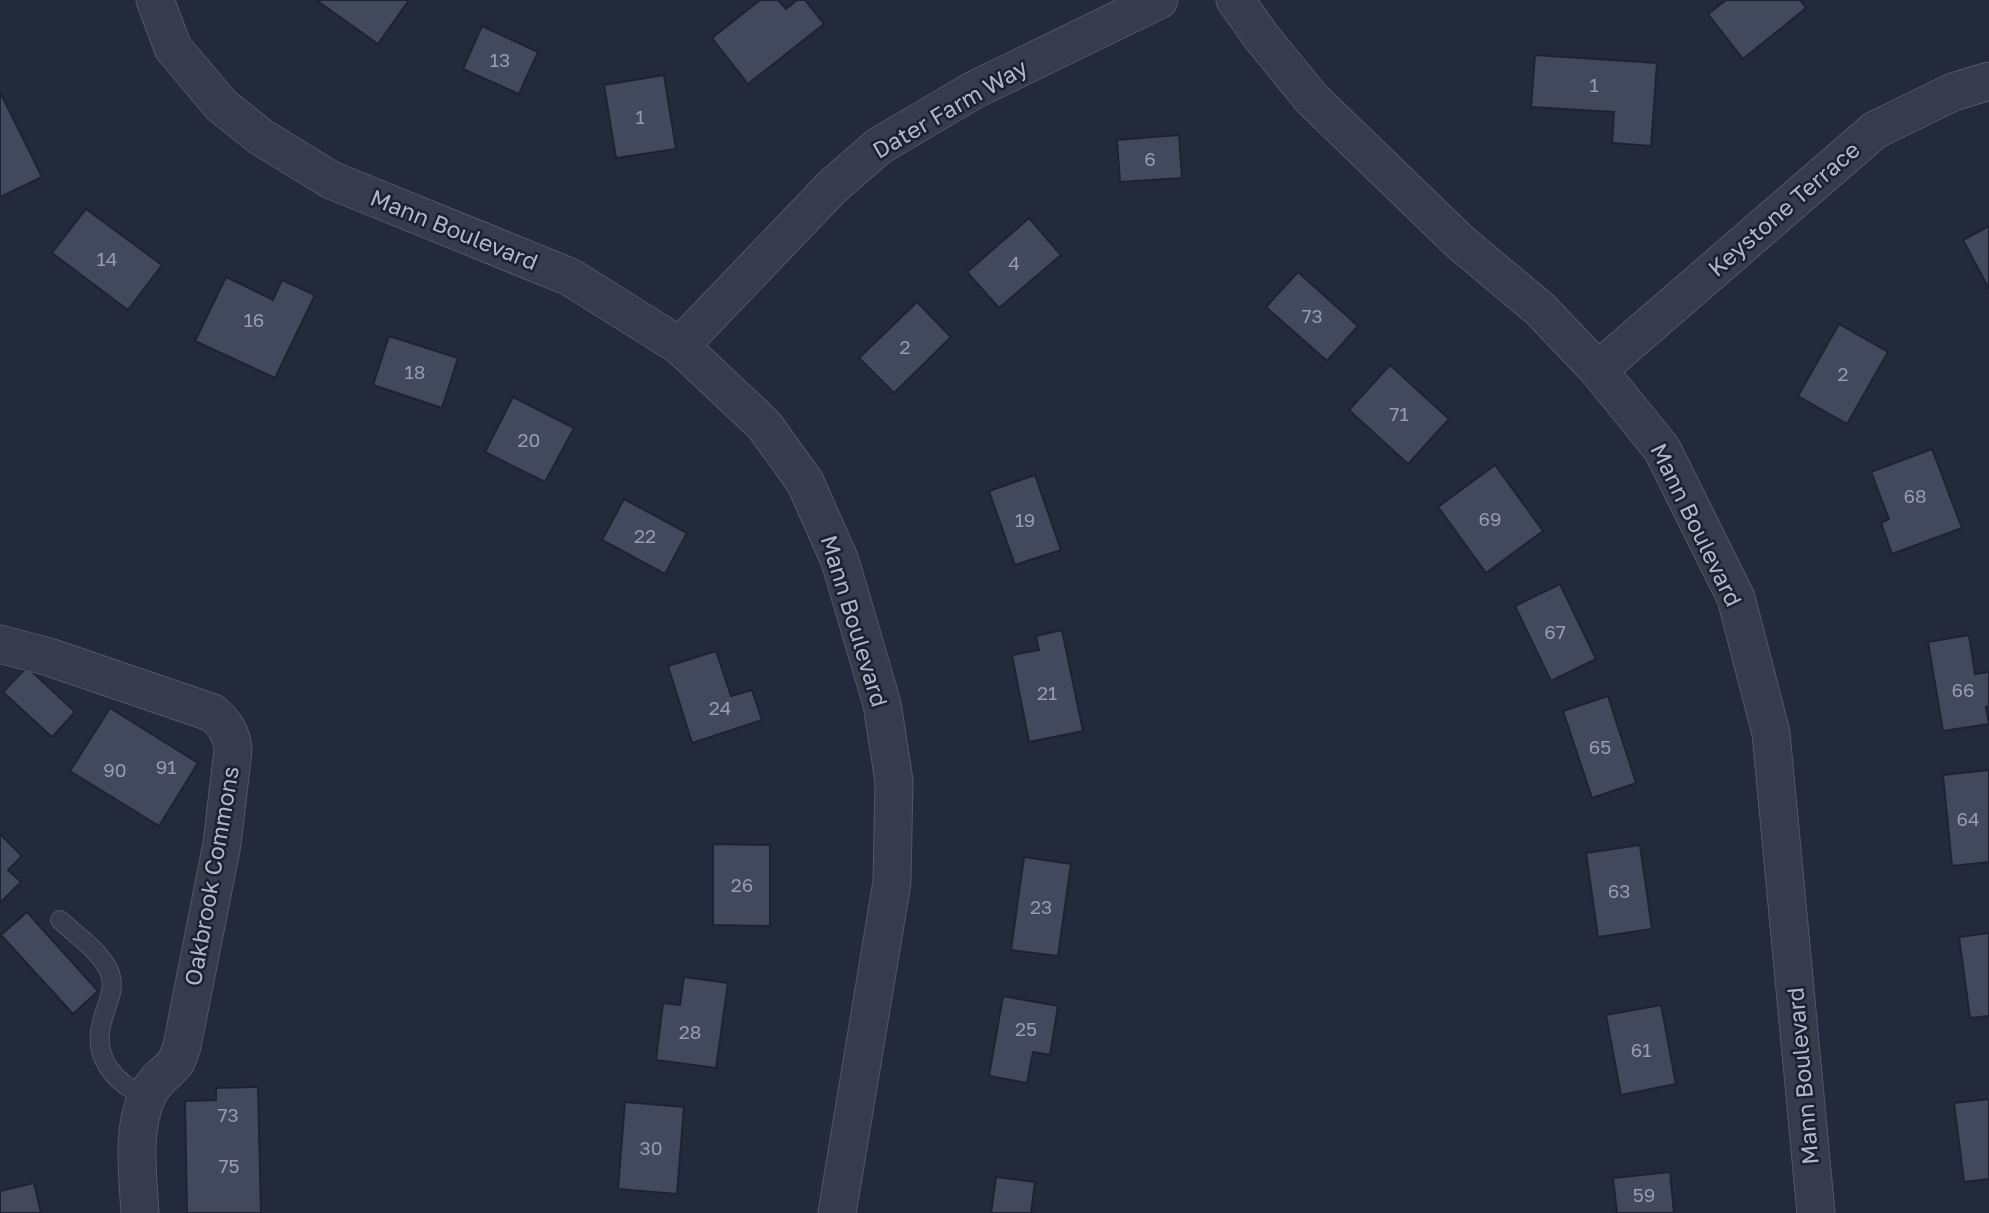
<svg xmlns="http://www.w3.org/2000/svg" width="1989" height="1213" font-family="'Golos Text',sans-serif">
<style>
.building{fill:#42495d;stroke:#1e2332;stroke-width:2}
.lines{fill:none;stroke-linecap:round;stroke-linejoin:round}
.lane-casing{stroke:#525766;stroke-width:20}
.street-casing{stroke:#525766;stroke-width:39}
.lane{stroke:#363c4b;stroke-width:18}
.street{stroke:#363c4b;stroke-width:37}
.labels{text-anchor:middle;stroke-width:5;stroke-linejoin:round;paint-order:stroke}
.number-label{font-size:19px;fill:#969cac}
.street-label{font-size:23px;fill:#b2b7c7;stroke:#1c2130}
</style>
<rect width="100%" height="100%" fill="#232a3b"/>
<!-- building -->
<g class="building">
<path d="M316,0H409L378,44Z"/>
<path d="M760,0H778L786,9L797,0H805L824,24L748,84L712,38Z"/>
<path d="M1726,0H1800L1806,8L1743,59L1708,14Z"/>
<path d="M482,26L538,52L519,94L463,69Z"/>
<path d="M1535,55L1657,63L1651,146L1612,143L1614,112L1531,107Z"/>
<path d="M664,75L676,149L616,158L604,85Z"/>
<path d="M0,92L42,177L0,197Z"/>
<path d="M1179,135L1182,178L1120,182L1117,140Z"/>
<path d="M86,209L162,265L128,310L52,253Z"/>
<path d="M1029,218L1061,255L999,308L967,272Z"/>
<path d="M1989,226V289L1963,240Z"/>
<path d="M1298,272L1358,326L1327,361L1266,307Z"/>
<path d="M226,277L273,300L282,280L315,295L275,378L195,341Z"/>
<path d="M917,302L951,337L894,393L859,358Z"/>
<path d="M1839,324L1888,352L1847,424L1798,396Z"/>
<path d="M389,336L458,358L442,408L373,385Z"/>
<path d="M1390,365L1449,419L1408,464L1349,410Z"/>
<path d="M513,397L574,428L545,482L485,452Z"/>
<path d="M1932,449L1962,528L1892,554L1881,523L1889,519L1871,472Z"/>
<path d="M1495,465L1543,531L1486,573L1438,507Z"/>
<path d="M1035,475L1061,550L1015,565L989,491Z"/>
<path d="M624,499L687,533L665,574L602,540Z"/>
<path d="M1560,584L1596,659L1551,681L1515,606Z"/>
<path d="M1062,630L1083,731L1029,742L1012,655L1039,650L1036,636Z"/>
<path d="M1969,635L1975,674L1989,672V706L1986,707L1989,724L1943,731L1928,642Z"/>
<path d="M716,651L731,696L752,690L762,720L692,743L668,666Z"/>
<path d="M27,667L75,712L52,737L3,692Z"/>
<path d="M1608,696L1636,783L1592,798L1563,711Z"/>
<path d="M110,708L198,763L159,826L70,771Z"/>
<path d="M1989,770V862L1952,866L1943,775Z"/>
<path d="M0,834L22,856L8,870L21,882L0,903Z"/>
<path d="M713,844L770,845V926L713,925Z"/>
<path d="M1640,845L1652,929L1598,937L1586,853Z"/>
<path d="M1024,857L1071,864L1058,956L1011,950Z"/>
<path d="M27,912L98,991L73,1014L1,935Z"/>
<path d="M1989,933V1016L1970,1018L1959,937Z"/>
<path d="M684,977L728,983L716,1068L656,1060L663,1003L680,1005Z"/>
<path d="M1003,996L1058,1006L1050,1055L1033,1052L1027,1083L989,1076Z"/>
<path d="M1661,1005L1676,1084L1621,1095L1606,1015Z"/>
<path d="M258,1087L261,1213H187L185,1101L216,1100V1088Z"/>
<path d="M1989,1099V1179L1964,1182L1954,1103Z"/>
<path d="M625,1102L684,1107L677,1194L618,1189Z"/>
<path d="M1670,1172L1674,1213H1617L1613,1178Z"/>
<path d="M996,1177L1035,1182L1031,1213H991Z"/>
<path d="M34,1183L41,1213H0V1191Z"/>
</g>
<g class="lines">
<defs>
<path id="lane" d="M60,920C76,935 100,951 109,971C117,990 106,1004 102,1022C92,1057 115,1085 147,1096"/>
<g id="street">
<path d="M155,0L173,48L221,105L261,137L331,180L570,277L680,346L764,425L805,482L840,561L882,704L894,781L892,882L837,1213"/>
<path d="M1235,0L1263,39L1312,99L1461,243L1540,309L1598,370L1662,449L1736,598L1771,733L1816,1213"/>
<path d="M680,346L832,187L879,146L974,90L1159,0"/>
<path d="M1598,370L1875,130L1953,92L1989,81"/>
<path d="M0,644L49,657L213,713C225,724 232,734 233,750L222,844L182,1046C180,1051 178,1058 176,1062C166,1074 156,1078 148,1094C131,1130 138,1175 140,1213"/>
</g>
</defs>
<!-- lane casing -->
<use href="#lane" class="lane-casing"/>
<!-- street casing -->
<use href="#street" class="street-casing"/>
<!-- lane -->
<use href="#lane" class="lane"/>
<!-- street -->
<use href="#street" class="street"/>
</g>
<g class="labels">
<!-- number labels -->
<g class="number-label">
<text x="500" y="67">13</text>
<text x="1594" y="92">1</text>
<text x="640" y="124">1</text>
<text x="1150" y="166">6</text>
<text x="107" y="266">14</text>
<text x="1014" y="270">4</text>
<text x="1312" y="323">73</text>
<text x="254" y="327">16</text>
<text x="905" y="354">2</text>
<text x="415" y="379">18</text>
<text x="1843" y="381">2</text>
<text x="1399" y="421">71</text>
<text x="529" y="447">20</text>
<text x="1915" y="503">68</text>
<text x="1490" y="526">69</text>
<text x="1025" y="527">19</text>
<text x="645" y="543">22</text>
<text x="1555" y="639">67</text>
<text x="1963" y="697">66</text>
<text x="1047" y="700">21</text>
<text x="720" y="715">24</text>
<text x="1600" y="754">65</text>
<text x="166" y="774">91</text>
<text x="115" y="777">90</text>
<text x="1968" y="826">64</text>
<text x="742" y="892">26</text>
<text x="1619" y="898">63</text>
<text x="1041" y="914">23</text>
<text x="1026" y="1036">25</text>
<text x="690" y="1039">28</text>
<text x="1641" y="1057">61</text>
<text x="228" y="1122">73</text>
<text x="651" y="1155">30</text>
<text x="229" y="1173">75</text>
<text x="1644" y="1202">59</text>
</g>
<!-- street labels -->
<g class="street-label">
<text transform="translate(950 109) rotate(-30)" y="8">Dater Farm Way</text>
<text transform="translate(1784 209) rotate(-41)" y="8">Keystone Terrace</text>
<text transform="translate(454 230) rotate(22)" y="8">Mann Boulevard</text>
<text transform="translate(1696 525) rotate(64)" y="8">Mann Boulevard</text>
<text transform="translate(854 621) rotate(73)" y="8">Mann Boulevard</text>
<text transform="translate(212 876) rotate(-80)" y="8">Oakbrook Commons</text>
<text transform="translate(1803 1076) rotate(-95)" y="8">Mann Boulevard</text>
</g>
</g>
</svg>
